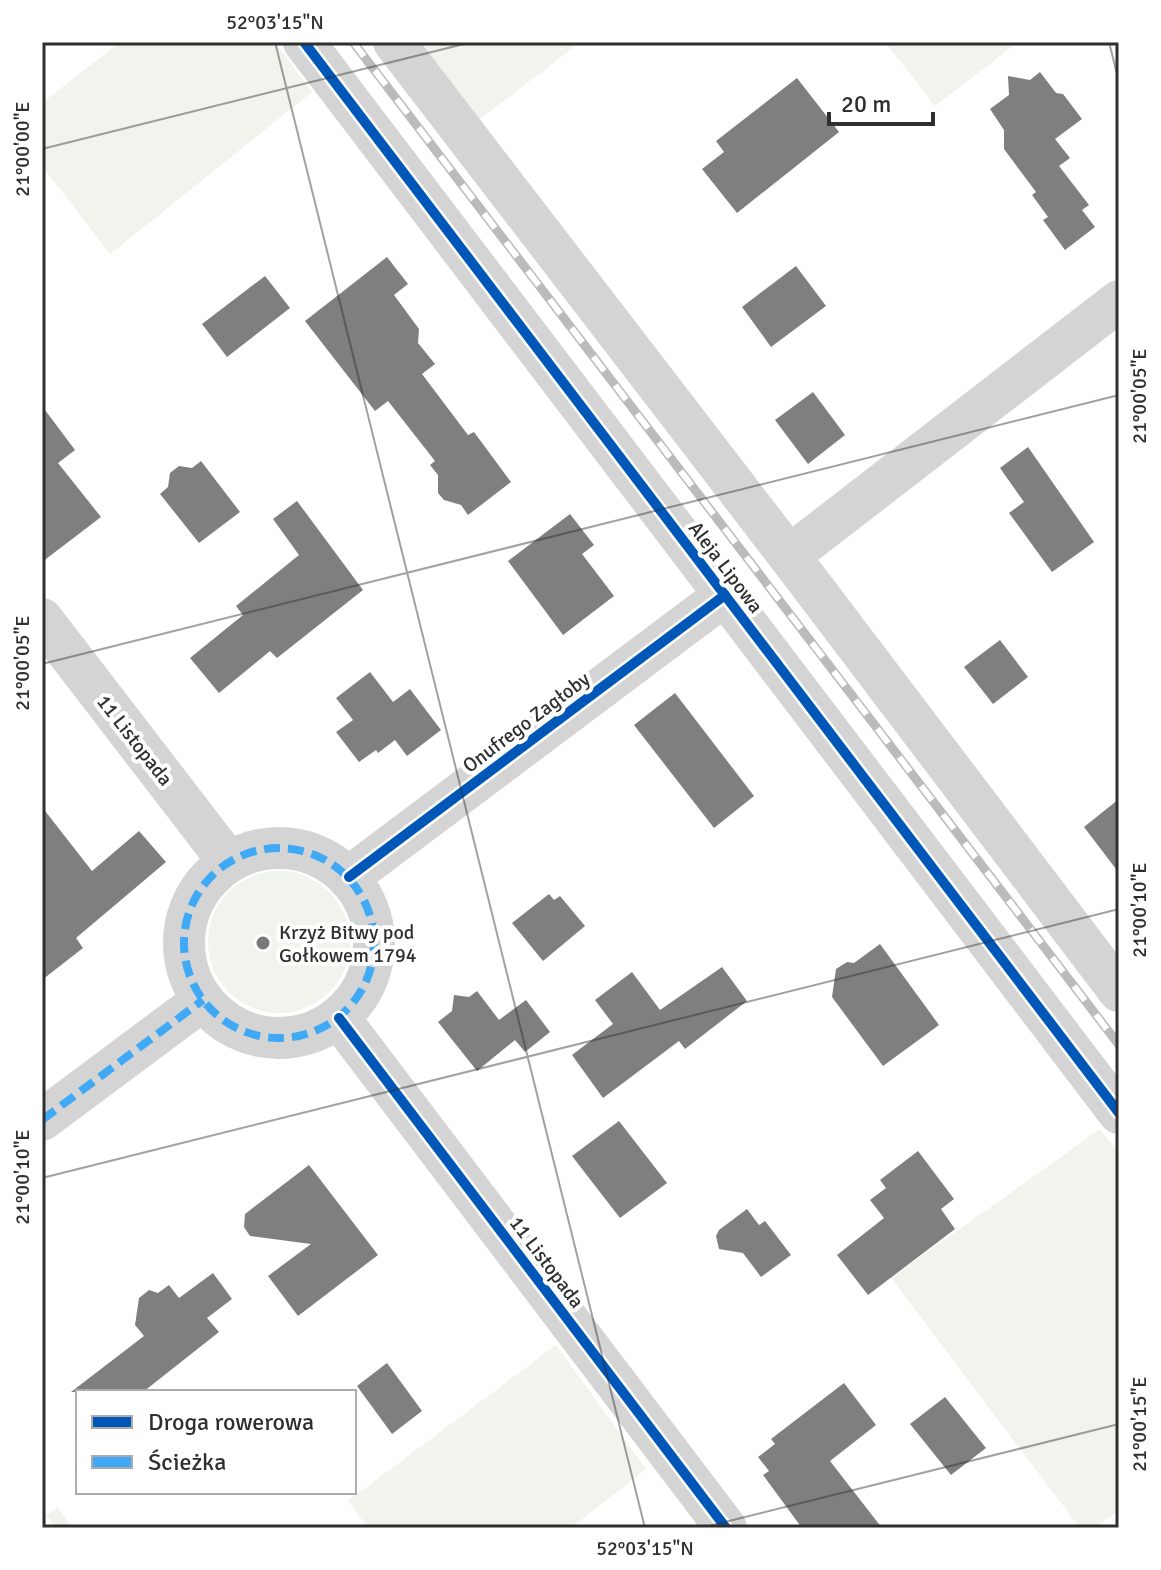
<svg xmlns="http://www.w3.org/2000/svg" width="1161" height="1570" font-family="Signika,sans-serif">
<style>
.green{fill:#f1f4ed}
.building{fill:#7f7f7f}
.lines{fill:none;stroke-linecap:round;stroke-linejoin:round}
.path{stroke:#d4d4d4;stroke-width:5;stroke-dasharray:4 4;stroke-linecap:butt}
.minor{stroke:#d4d4d4;stroke-width:42}
.rail-casing{stroke:#bbb;stroke-width:9}
.rail{stroke:#fff;stroke-width:6;stroke-dasharray:18;stroke-linecap:butt}
.quiet{stroke:#3fa9f5;stroke-width:8;stroke-dasharray:16 8;stroke-linecap:butt}
.cycleway-casing{stroke:#fff;stroke-width:15}
.cycleway{stroke:#0057b8;stroke-width:10}
.ticks{fill:none;stroke:#2f2f2f;stroke-width:2;stroke-opacity:0.45}
.poi-dot{fill:#787878;stroke:#fff;stroke-width:3}
.labels{text-anchor:middle;stroke-width:8;stroke-linejoin:round;paint-order:stroke}
.street-label{font-size:20px;fill:#2f2f2f;stroke:#fff}
.poi-label{font-size:20px;fill:#2f2f2f;stroke:#fff;text-anchor:start}
.neatline{fill:none;stroke:#2f2f2f;stroke-width:3}
.ticks-label{font-size:20px;text-anchor:middle;fill:#2f2f2f}
</style>
<rect width="100%" height="100%" fill="#fff"/>
<!-- green -->
<g class="green">
<path d="M120,42H275L312,92L110,254L42,166V103Z"/>
<path d="M408,42H581L472,125Z"/>
<path d="M885,42H1018L935,106Z"/>
<circle cx="279" cy="942" r="71"/>
<path d="M1100,1129L1119,1153V1510L1096,1528H1080L891,1278Z"/>
<path d="M556,1345L646,1469L571,1528H368L348,1501Z"/>
<path d="M57,1507L73,1528H56L46,1516Z"/>
</g>
<!-- building -->
<g class="building">
<path d="M1040,72L1056,93L1063,94L1082,119L1055,139L1070,158L1059,166L1089,205L1082,210L1095,227L1065,250L1043,220L1048,217L1032,195L1036,192L1004,149V130L990,109L1009,95L1008,76L1030,80Z"/>
<path d="M797,78L839,132L737,213L702,169L724,152L716,141Z"/>
<path d="M387,257L408,284L394,295L419,329L418,343L435,364L422,374L468,435L474,432L511,482L468,515L461,505L444,500L438,493V475L430,465L435,461L388,401L375,411L305,321Z"/>
<path d="M796,266L826,306L771,347L742,307Z"/>
<path d="M265,276L290,308L227,357L202,324Z"/>
<path d="M813,392L845,435L808,464L775,420Z"/>
<path d="M42,406L75,450L58,463L101,517L42,562Z"/>
<path d="M1028,447L1094,542L1052,572L1009,513L1024,502L1000,468Z"/>
<path d="M201,461L240,512L199,543L160,494L168,487L170,473L179,466L192,468Z"/>
<path d="M297,501L363,590L277,658L270,651L219,693L190,658L243,615L236,606L299,555L273,519Z"/>
<path d="M570,514L594,545L582,554L614,596L563,635L508,561Z"/>
<path d="M1000,640L1028,677L993,704L964,667Z"/>
<path d="M370,672L393,702L410,689L441,730L407,756L395,740L378,753L376,750L359,762L336,732L353,720L336,698Z"/>
<path d="M675,693L754,796L714,828L634,725Z"/>
<path d="M1119,799V873L1084,827Z"/>
<path d="M42,807L92,871L139,831L166,862L76,938L83,948L42,980Z"/>
<path d="M549,894L554,900L560,896L585,926L543,961L512,923Z"/>
<path d="M880,944L939,1025L883,1066L832,997L836,969L847,962L854,963Z"/>
<path d="M722,967L747,1001L685,1049L679,1041L603,1098L572,1055L613,1024L595,1000L632,972L660,1010Z"/>
<path d="M477,991L499,1020L526,1000L550,1032L525,1052L515,1040L477,1071L438,1022L452,1011L454,995L469,997Z"/>
<path d="M619,1121L667,1183L620,1218L572,1156Z"/>
<path d="M918,1151L954,1199L941,1209L955,1229L868,1295L837,1255L884,1218L870,1200L886,1188L880,1180Z"/>
<path d="M309,1165L378,1255L298,1316L268,1276L311,1244L250,1236L244,1227L245,1214Z"/>
<path d="M747,1209L759,1225L765,1221L791,1255L761,1277L743,1253L719,1249L716,1236L719,1230Z"/>
<path d="M213,1273L232,1299L207,1318L219,1332L143,1392H71L144,1336L135,1325L139,1298L149,1290L158,1293L169,1285L179,1298Z"/>
<path d="M387,1363L422,1411L392,1434L357,1386Z"/>
<path d="M844,1383L876,1425L830,1461L882,1528H802L763,1475L769,1471L758,1457L775,1444L771,1439Z"/>
<path d="M945,1397L986,1448L951,1475L910,1424Z"/>
</g>
<g class="lines">
<!-- path -->
<path class="path" d="M42,1521L48,1528"/>
<!-- minor -->
<g class="minor">
<path d="M304,42L1119,1113"/>
<path d="M394,42L789,556L1119,991"/>
<path d="M789,556L1119,301"/>
<path d="M42,619L228,861"/>
<circle cx="279" cy="943" r="95"/>
<path d="M349,877L725,595"/>
<path d="M339,1018L726,1528"/>
<path d="M42,1120L203,1000"/>
</g>
<defs>
<path id="rail" d="M353,42L1119,1045"/>
</defs>
<!-- rail casing -->
<use href="#rail" class="rail-casing"/>
<!-- rail -->
<use href="#rail" class="rail"/>
<!-- quiet -->
<g class="quiet">
<circle cx="279" cy="943" r="95"/>
<path d="M42,1120L203,1000"/>
</g>
<defs>
<g id="cycleway">
<path d="M304,42L1119,1113"/>
<path d="M349,877L725,595"/>
<path d="M339,1018L726,1528"/>
</g>
</defs>
<!-- cycleway casing -->
<use href="#cycleway" class="cycleway-casing"/>
<!-- cycleway -->
<use href="#cycleway" class="cycleway"/>
</g>
<!-- ticks -->
<path class="ticks" d="M275,42L645,1528M1109,42L1119,82M42,149L472,42M42,664L1119,395M42,1178L1119,909M701,1528L1119,1424"/>
<!-- markers -->
<circle class="poi-dot" cx="263" cy="943" r="8"/>
<g class="labels">
<!-- street labels -->
<g class="street-label">
<text transform="translate(726 567) rotate(53)" y="7">Aleja Lipowa</text>
<text transform="translate(526 722) rotate(-37)" y="7">Onufrego Zagłoby</text>
<text transform="translate(135 740) rotate(52)" y="7">11 Listopada</text>
<text transform="translate(547 1262) rotate(53)" y="7">11 Listopada</text>
</g>
<!-- poi labels -->
<g class="poi-label">
<text x="279" y="939">Krzyż Bitwy pod<tspan x="279" dy="23">Gołkowem 1794</tspan></text>
</g>
</g>
<!-- border -->
<rect width="1161" height="1570" fill="none" stroke="#ffffff" stroke-width="88"/>
<!-- legend -->
<rect x="76" y="1390" width="280" height="104" fill="#ffffff" stroke="#acacac" stroke-width="2"/>
<rect x="92" y="1416" width="40" height="12" fill="#0057b8" stroke="#acacac" stroke-width="2"/>
<text x="148" y="1430" font-size="24" fill="#2f2f2f">Droga rowerowa</text>
<rect x="92" y="1456" width="40" height="12" fill="#3fa9f5" stroke="#acacac" stroke-width="2"/>
<text x="148" y="1470" font-size="24" fill="#2f2f2f">Ścieżka</text>
<!-- scale -->
<path d="M829 112v12h104v-12" fill="none" stroke="#2f2f2f" stroke-width="4"/>
<text x="841" y="112" font-size="24" fill="#2f2f2f" stroke="#ffffff" stroke-width="6" paint-order="stroke">20 m</text>
<rect x="44" y="44" width="1073" height="1482" class="neatline"/>
<g class="ticks-label">
<text x="275" y="29">52°03'15"N</text>
<text transform="translate(22 149) rotate(-90)" y="7">21°00'00"E</text>
<text transform="translate(1139 396) rotate(-90)" y="7">21°00'05"E</text>
<text transform="translate(22 663) rotate(-90)" y="7">21°00'05"E</text>
<text transform="translate(1139 910) rotate(-90)" y="7">21°00'10"E</text>
<text transform="translate(22 1177) rotate(-90)" y="7">21°00'10"E</text>
<text transform="translate(1139 1424) rotate(-90)" y="7">21°00'15"E</text>
<text x="645" y="1555">52°03'15"N</text>
</g>
</svg>
